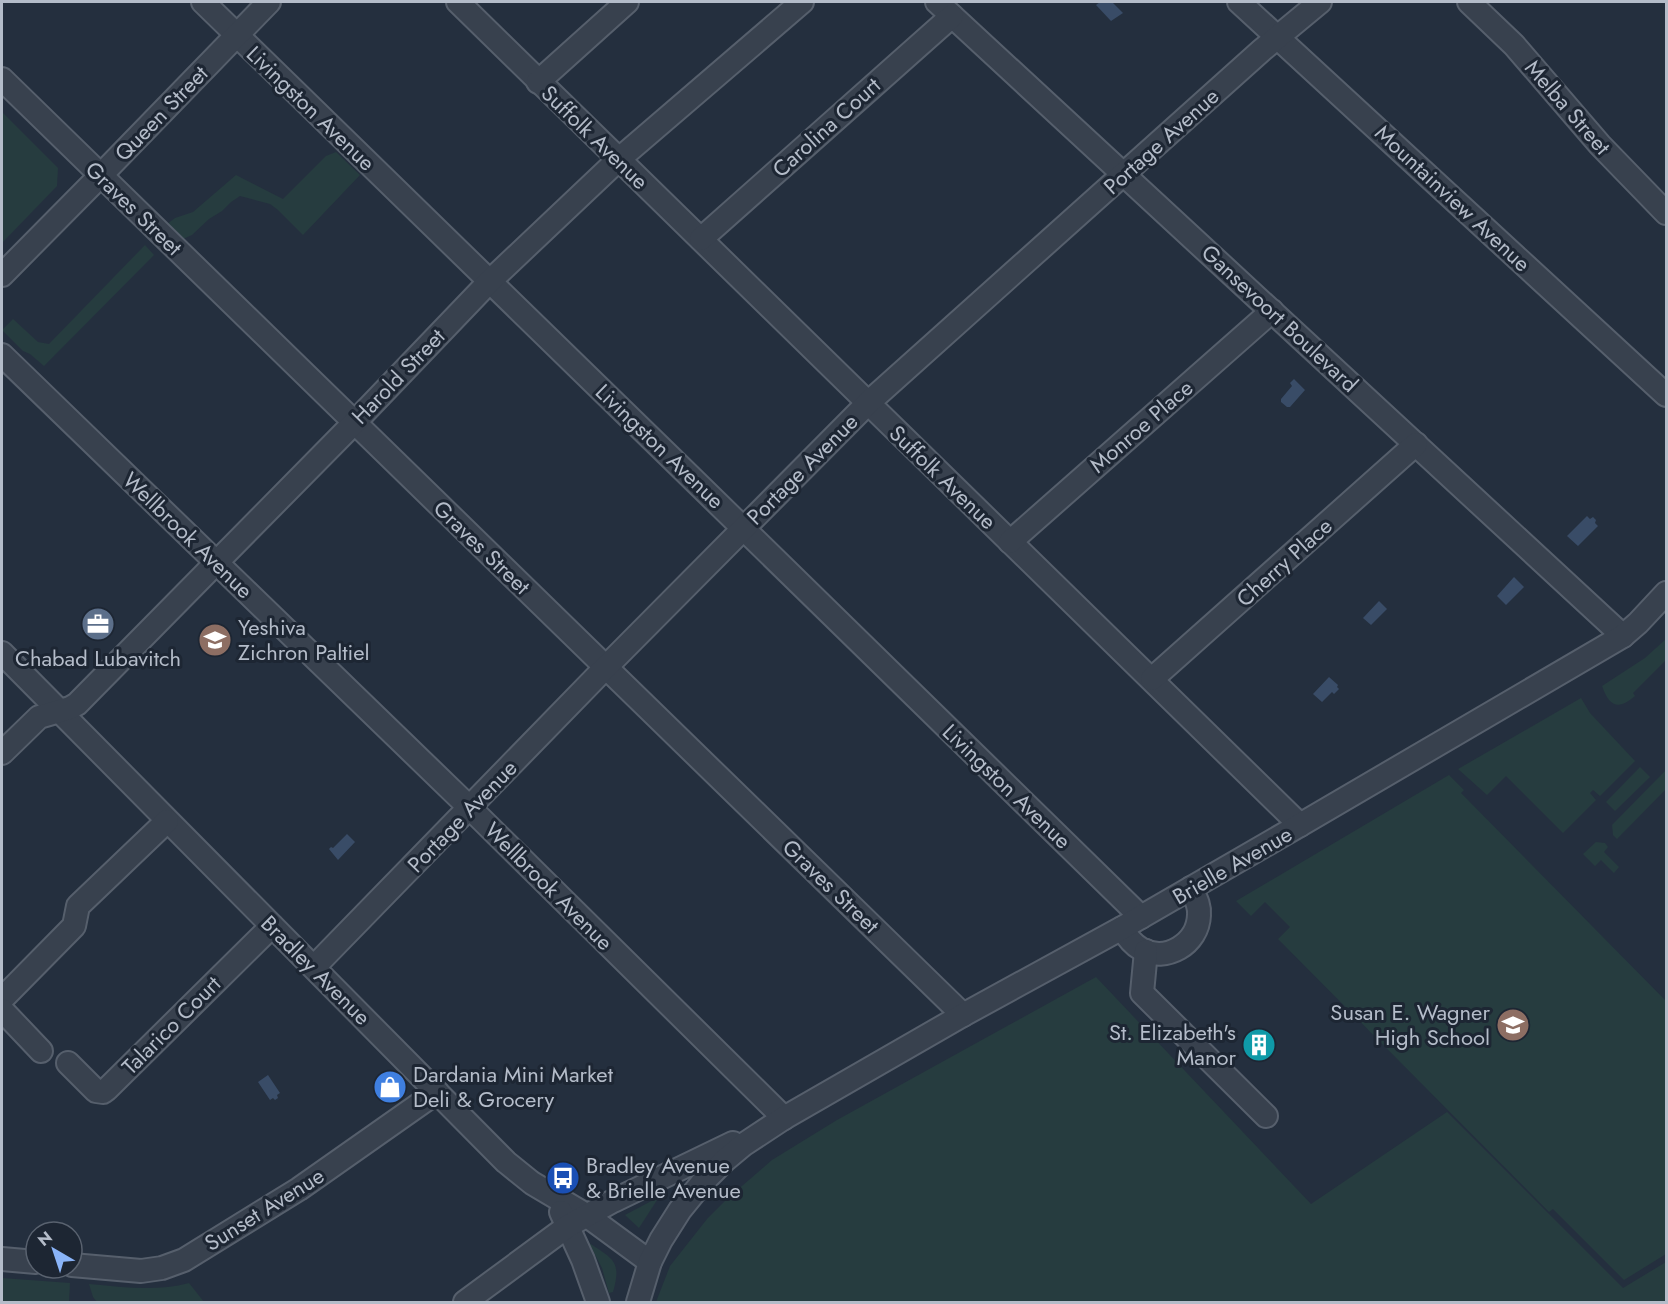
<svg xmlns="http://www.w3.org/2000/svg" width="1668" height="1304" font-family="Jost,sans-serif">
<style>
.green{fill:#263c3f}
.water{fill:#394c67}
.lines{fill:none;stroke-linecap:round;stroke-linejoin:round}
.minor-casing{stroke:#565f6c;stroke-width:26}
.minor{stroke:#38414e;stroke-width:22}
.labels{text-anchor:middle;stroke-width:6;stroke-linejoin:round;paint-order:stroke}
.street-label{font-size:22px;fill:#b4bcc9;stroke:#1d2633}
.poi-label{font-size:22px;fill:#b4bcc9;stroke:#1d2633;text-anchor:start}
</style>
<rect width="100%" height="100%" fill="#242f3e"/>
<!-- green -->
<g class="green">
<path d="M2,112L58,168L57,186L2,243Z"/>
<path d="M336,152L360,175L303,235L278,210L270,204L240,196L231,202L222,211L209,219L192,235L183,239L167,224L175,218L193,212L236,175L283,199L326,156Z"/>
<path d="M145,245L154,255L44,366L30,354L23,351L2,330L13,319L38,342L49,344Z"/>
<path d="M1666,639V660L1633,693L1635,696C1618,711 1609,706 1602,686L1645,658Z"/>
<path d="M1581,698L1590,713L1635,761L1600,796L1593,790L1590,793L1596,800L1563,833L1506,776L1487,795L1458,769Z"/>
<path d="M1640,767L1650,777L1615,811L1606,802Z"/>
<path d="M1666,770V789L1617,839L1613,835L1612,825Z"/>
<path d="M1449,775L1464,790L1461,793L1666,1001V1254L1624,1280L1553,1209L1549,1212L1278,939L1290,927L1265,902L1251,916L1236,901Z"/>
<path d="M1596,842L1605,843L1608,847L1604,852L1619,867L1614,873L1601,860L1595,866L1583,854Z"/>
<path d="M1096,977L1311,1204L1447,1112L1623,1288L1666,1262V1302H656L670,1266L707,1219L728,1198L772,1160L837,1120Z"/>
<path d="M659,1197L639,1228L625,1215Z"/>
<path d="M589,1243C613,1259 622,1261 613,1292L609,1293L602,1268Z"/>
<path d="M2,1278L70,1283L69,1302H2Z"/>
<path d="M189,1283L204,1302H97L93,1297L89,1284C122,1287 156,1292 189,1283Z"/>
</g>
<!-- water -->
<g class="water">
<path d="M1100,2H1112L1123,13L1111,21L1096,5Z"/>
<path d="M1294,379L1305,390L1290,407H1287L1281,402V399L1292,386L1290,383Z"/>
<path d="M1587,516L1590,519L1593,517L1596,520L1595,523L1598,526L1578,546L1567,536Z"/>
<path d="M1514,577L1524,587L1506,605L1497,596Z"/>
<path d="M1379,601L1387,609L1371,625L1363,618Z"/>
<path d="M1329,677L1338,685L1337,687L1339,689L1334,694L1332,692L1322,702L1313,694Z"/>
<path d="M347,834L355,842L338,860L329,849L331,847L333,848Z"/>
<path d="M268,1075L280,1093L277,1095L278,1098L275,1100L273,1098L270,1100L258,1082Z"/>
</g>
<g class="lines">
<defs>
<g id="minor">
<path d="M203,2C515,307 830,611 1141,917"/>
<path d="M458,2L1300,825"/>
<path d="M937,2L1623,636"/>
<path d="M1239,2L1666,395"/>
<path d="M1469,2L1514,45L1600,145L1666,213"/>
<path d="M2,79L963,1015"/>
<path d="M538,82L627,2"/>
<path d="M701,239L952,16"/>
<path d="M2,275L101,175L269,2"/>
<path d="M2,355L470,808L784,1118"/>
<path d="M1010,542L1272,311"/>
<path d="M2,653L506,1162L532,1183L586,1215L650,1262"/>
<path d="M1152,679L1416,444"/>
<path d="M2,753L39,717L70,708L77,704L354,423L489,282L618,160L802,2"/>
<path d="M1122,928C1127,937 1132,944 1141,949C1166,963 1198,944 1199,915C1200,905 1195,897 1191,888"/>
<path d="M1146,951L1142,993L1266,1116"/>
<path d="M314,967L606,667L868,403L1262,50L1320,2"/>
<path d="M2,999L74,926L78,906L167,821"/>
<path d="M2,1010L41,1051"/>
<path d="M68,1063L96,1091L103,1092L107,1089L272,926"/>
<path d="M561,1212L583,1260L598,1302"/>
<path d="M2,1259L36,1262"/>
<path d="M72,1265L141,1271L162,1268L184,1260L299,1189L437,1092"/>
<path d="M465,1302L568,1226L613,1201L733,1143"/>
<path d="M638,1302L650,1262L661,1240L680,1210L702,1183L725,1160L743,1145L784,1118L963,1015L1122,928L1300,825L1623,636L1638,623L1666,593"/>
</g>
</defs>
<!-- minor casing -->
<use href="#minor" class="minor-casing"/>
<!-- minor -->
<use href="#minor" class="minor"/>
</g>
<!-- icons -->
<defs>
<symbol id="office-disc" viewBox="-11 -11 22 22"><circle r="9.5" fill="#5c6f8a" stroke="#1d2633"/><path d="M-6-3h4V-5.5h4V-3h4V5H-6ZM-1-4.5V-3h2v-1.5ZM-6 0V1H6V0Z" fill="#fff"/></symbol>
<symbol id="school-disc" viewBox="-11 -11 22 22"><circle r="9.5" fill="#8d6e63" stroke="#1d2633"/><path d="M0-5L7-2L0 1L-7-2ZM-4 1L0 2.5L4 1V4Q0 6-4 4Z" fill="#fff"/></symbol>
<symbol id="building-disc" viewBox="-11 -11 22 22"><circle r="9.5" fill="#0f9aa8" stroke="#1d2633"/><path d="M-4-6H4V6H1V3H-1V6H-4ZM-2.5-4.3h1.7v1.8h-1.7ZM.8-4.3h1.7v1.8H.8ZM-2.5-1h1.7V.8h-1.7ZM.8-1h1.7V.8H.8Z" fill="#fff"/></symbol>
<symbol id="shop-disc" viewBox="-11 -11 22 22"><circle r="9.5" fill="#3f7fe0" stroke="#1d2633"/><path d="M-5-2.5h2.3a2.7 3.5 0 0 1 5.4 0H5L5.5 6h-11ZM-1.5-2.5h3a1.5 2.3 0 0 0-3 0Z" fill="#fff"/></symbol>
<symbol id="bus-disc" viewBox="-11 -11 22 22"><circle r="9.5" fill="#1a4fb4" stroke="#1d2633"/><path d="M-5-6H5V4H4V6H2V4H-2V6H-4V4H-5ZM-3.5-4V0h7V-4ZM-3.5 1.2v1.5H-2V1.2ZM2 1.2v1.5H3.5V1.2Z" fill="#fff"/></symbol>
</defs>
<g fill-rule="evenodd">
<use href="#office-disc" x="79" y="605" width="38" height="38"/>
<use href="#school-disc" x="196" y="621" width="38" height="38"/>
<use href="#school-disc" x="1494" y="1006" width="38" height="38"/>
<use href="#building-disc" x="1240" y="1026" width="38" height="38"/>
<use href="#shop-disc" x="371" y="1068" width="38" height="38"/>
<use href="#bus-disc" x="544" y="1159" width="38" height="38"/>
</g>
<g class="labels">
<!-- street labels -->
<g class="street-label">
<text transform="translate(1568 107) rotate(49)" y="8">Melba Street</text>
<text transform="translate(311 108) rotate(44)" y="8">Livingston Avenue</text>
<text transform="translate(161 113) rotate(-46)" y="8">Queen Street</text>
<text transform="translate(826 127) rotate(-42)" y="8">Carolina Court</text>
<text transform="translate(595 137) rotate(44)" y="8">Suffolk Avenue</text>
<text transform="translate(1161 141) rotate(-42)" y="8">Portage Avenue</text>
<text transform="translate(1453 198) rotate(43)" y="8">Mountainview Avenue</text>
<text transform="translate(134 208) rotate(44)" y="8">Graves Street</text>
<text transform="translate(1280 318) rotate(43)" y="8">Gansevoort Boulevard</text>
<text transform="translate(398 376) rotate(-46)" y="8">Harold Street</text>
<text transform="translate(1141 426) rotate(-41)" y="8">Monroe Place</text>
<text transform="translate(660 446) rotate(44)" y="8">Livingston Avenue</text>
<text transform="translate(802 469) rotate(-45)" y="8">Portage Avenue</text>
<text transform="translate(943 477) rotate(44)" y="8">Suffolk Avenue</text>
<text transform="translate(188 535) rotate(44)" y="8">Wellbrook Avenue</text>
<text transform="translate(482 547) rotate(44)" y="8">Graves Street</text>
<text transform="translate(1284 562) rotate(-42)" y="8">Cherry Place</text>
<text transform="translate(1007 786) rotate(44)" y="8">Livingston Avenue</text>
<text transform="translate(462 816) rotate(-46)" y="8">Portage Avenue</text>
<text transform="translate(1232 865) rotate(-30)" y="8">Brielle Avenue</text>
<text transform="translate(549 886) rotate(45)" y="8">Wellbrook Avenue</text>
<text transform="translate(831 886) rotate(44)" y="8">Graves Street</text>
<text transform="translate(316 970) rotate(45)" y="8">Bradley Avenue</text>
<text transform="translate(171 1025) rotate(-45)" y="8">Talarico Court</text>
<text transform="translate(264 1209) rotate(-32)" y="8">Sunset Avenue</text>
</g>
<!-- poi labels -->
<g class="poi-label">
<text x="238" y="635">Yeshiva<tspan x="238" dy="25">Zichron Paltiel</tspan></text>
<text x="98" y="666" text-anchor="middle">Chabad Lubavitch</text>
<text x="1490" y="1020" text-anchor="end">Susan E. Wagner<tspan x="1490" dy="25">High School</tspan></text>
<text x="1236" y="1040" text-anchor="end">St. Elizabeth's<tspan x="1236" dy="25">Manor</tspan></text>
<text x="413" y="1082">Dardania Mini Market<tspan x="413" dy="25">Deli &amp; Grocery</tspan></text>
<text x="586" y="1173">Bradley Avenue<tspan x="586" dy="25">&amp; Brielle Avenue</tspan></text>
</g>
</g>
<!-- border -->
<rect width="1668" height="1304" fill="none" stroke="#b4bcc9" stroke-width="6"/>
<!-- north arrow -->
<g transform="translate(54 1250) rotate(321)"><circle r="28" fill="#1d2633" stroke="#59626f" stroke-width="1.5"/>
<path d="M0-4.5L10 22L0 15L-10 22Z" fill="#8ab4f8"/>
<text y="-9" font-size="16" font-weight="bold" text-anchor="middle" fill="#b4bcc9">N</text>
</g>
</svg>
